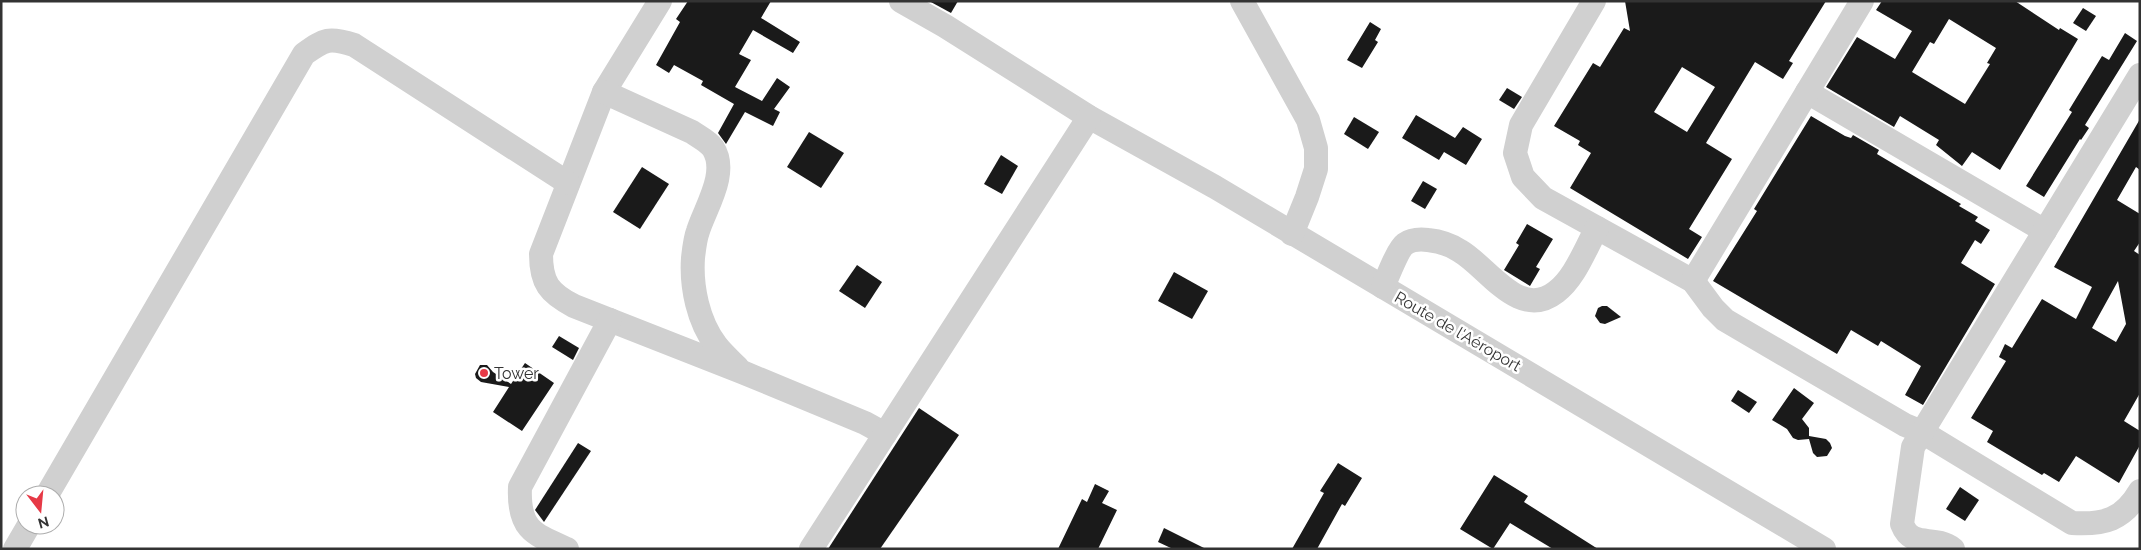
<svg xmlns="http://www.w3.org/2000/svg" width="2141" height="550" font-family="Raleway,sans-serif">
<style>
.building{fill:#1a1a1a;fill-rule:evenodd}
.lines{fill:none;stroke-linecap:round;stroke-linejoin:round}
.minor{stroke:#d0d0d0;stroke-width:24}
.poi-dot{fill:#e63946;stroke:#fff;stroke-width:2}
.labels{text-anchor:middle;stroke-width:5;stroke-linejoin:round;paint-order:stroke}
.street-label{font-size:16px;fill:#333;stroke:#fff}
.poi-label{font-size:16px;fill:#333;stroke:#fff;text-anchor:start}
</style>
<rect width="100%" height="100%" fill="#fff"/>
<!-- building -->
<g class="building">
<path d="M688,1H771L761,18L800,42L793,53L753,30L739,54L751,60L735,87L762,101L777,78L790,87L774,109L780,112L773,126L745,112L726,144L718,133L734,104L701,85L703,81L674,65L669,73L656,65L680,22L676,19Z"/>
<path d="M929,1H958L951,13Z"/>
<path d="M1625,1H1826L1789,61L1793,63L1783,79L1755,62L1706,143L1732,159L1689,229L1702,237L1688,259L1570,188L1591,153L1578,145L1580,141L1554,126L1593,63L1600,67L1624,28L1630,31ZM1682,67L1715,87L1687,132L1654,112Z"/>
<path d="M1882,1H2015L2059,30L2060,28L2078,39L2000,170L1972,152L1962,166L1936,145L1939,140L1900,116L1894,127L1826,87L1857,37L1895,59L1912,31L1876,10ZM1949,19L1996,48L1987,63L1990,64L1965,104L1912,72L1930,42L1934,44Z"/>
<path d="M2083,8L2096,16L2086,31L2073,23Z"/>
<path d="M1370,22L1381,29L1375,40L1378,42L1362,68L1347,60Z"/>
<path d="M2125,33L2137,41L2085,125L2089,128L2081,140L2080,139L2044,197L2026,186L2072,112L2069,110L2102,56L2109,60Z"/>
<path d="M1507,88L1522,97L1514,109L1499,100Z"/>
<path d="M1416,115L1455,138L1463,127L1482,139L1466,165L1444,152L1439,160L1402,138Z"/>
<path d="M1811,116L1845,136L1851,138L1853,135L1879,150L1877,154L1961,204L1959,206L1978,217L1975,221L1990,230L1981,244L1975,240L1961,263L1995,284L1923,405L1905,395L1921,366L1881,341L1878,346L1851,330L1837,354L1713,281L1757,211L1754,209Z"/>
<path d="M1354,117L1379,132L1368,149L1344,134Z"/>
<path d="M2140,119V170L2136,167L2117,200L2140,214V242L2134,251L2140,255V393L2124,421L2140,431V445L2119,483L2076,456L2059,482L2044,473L2042,475L1987,442L1993,431L1971,418L2006,361L1999,357L2005,344L2012,348L2042,299L2076,319L2092,287L2054,267ZM2118,281L2126,324L2116,342L2092,328Z"/>
<path d="M809,132L844,153L821,188L787,167Z"/>
<path d="M1001,155L1018,166L1002,194L984,184Z"/>
<path d="M642,167L669,184L640,229L613,212Z"/>
<path d="M1423,181L1437,189L1425,209L1411,201Z"/>
<path d="M1527,224L1553,239L1536,267L1540,269L1530,286L1504,270L1519,245L1516,243Z"/>
<path d="M857,265L882,282L865,308L839,291Z"/>
<path d="M1174,272L1208,291L1192,319L1158,301Z"/>
<path d="M1602,306H1607L1621,317L1605,324L1600,323L1595,316L1598,308Z"/>
<path d="M559,336L579,348L573,360L552,347Z"/>
<path d="M525,363L554,383L522,431L493,412L509,387L481,382L476,378L475,374L480,365H487L493,372L511,384Z"/>
<path d="M1794,388L1814,403L1802,419L1809,428V436L1826,439L1830,443L1832,448L1827,456L1817,457L1813,453L1809,439L1798,440L1793,438L1787,429L1772,420Z"/>
<path d="M1738,390L1757,402L1749,413L1731,401Z"/>
<path d="M919,408L959,435L880,549H828Z"/>
<path d="M578,443L591,451L544,522L535,510Z"/>
<path d="M1338,463L1362,478L1345,506L1342,504L1317,549H1292L1324,493L1320,491Z"/>
<path d="M1494,475L1528,496L1524,502L1598,549H1553L1510,523L1493,549L1460,529Z"/>
<path d="M1095,484L1109,491L1102,503L1117,510L1098,549H1058L1082,499L1087,502Z"/>
<path d="M1960,487L1979,500L1965,521L1946,509Z"/>
<path d="M1164,528L1206,549H1173L1158,542Z"/>
</g>
<g class="lines">
<!-- minor -->
<g class="minor">
<path d="M660,1L604,92L541,254C541,283 549,293 574,306L742,372L865,423L885,434"/>
<path d="M901,1L945,26L1089,117L1215,187L1824,549"/>
<path d="M1242,1L1308,120L1316,148V169L1307,197L1292,234"/>
<path d="M1594,1L1521,125L1515,153L1523,177L1543,198L1693,281L1713,308L1725,320L1905,425L1922,432L2072,523C2104,525 2123,520 2140,491"/>
<path d="M604,92L692,132C699,137 708,141 713,148C729,173 705,208 698,231C695,239 694,249 693,258C691,287 698,321 716,345C722,353 730,360 737,367"/>
<path d="M1807,92L2045,231"/>
<path d="M1693,281L1862,1"/>
<path d="M1383,287C1387,278 1398,249 1405,244C1412,239 1420,239 1428,240C1438,241 1451,245 1460,251C1488,267 1519,321 1556,292C1575,278 1585,249 1597,228"/>
<path d="M47,495L304,54C325,39 329,37 354,45L568,183"/>
<path d="M15,549L29,525"/>
<path d="M567,549C533,534 518,529 520,487L610,320"/>
<path d="M811,549L1089,117"/>
<path d="M1953,549C1933,534 1912,550 1902,524L1913,447L2140,75"/>
</g>
</g>
<!-- markers -->
<circle class="poi-dot" cx="484" cy="373" r="5"/>
<g class="labels">
<!-- street labels -->
<g class="street-label">
<text transform="translate(1458 331) rotate(30)" y="6">Route de l'Aéroport</text>
</g>
<!-- poi labels -->
<g class="poi-label">
<text x="494" y="379">Tower</text>
</g>
</g>
<!-- border -->
<rect width="2141" height="550" fill="none" stroke="#333333" stroke-width="5"/>
<!-- north arrow -->
<g transform="translate(40 510) rotate(164)"><circle r="24" fill="#ffffff" stroke="#adadad"/>
<path d="M0-4L9 19L0 12L-9 19Z" fill="#e63946"/>
<text y="-8" font-size="14" font-weight="bold" text-anchor="middle" fill="#333333">N</text>
</g>
</svg>
